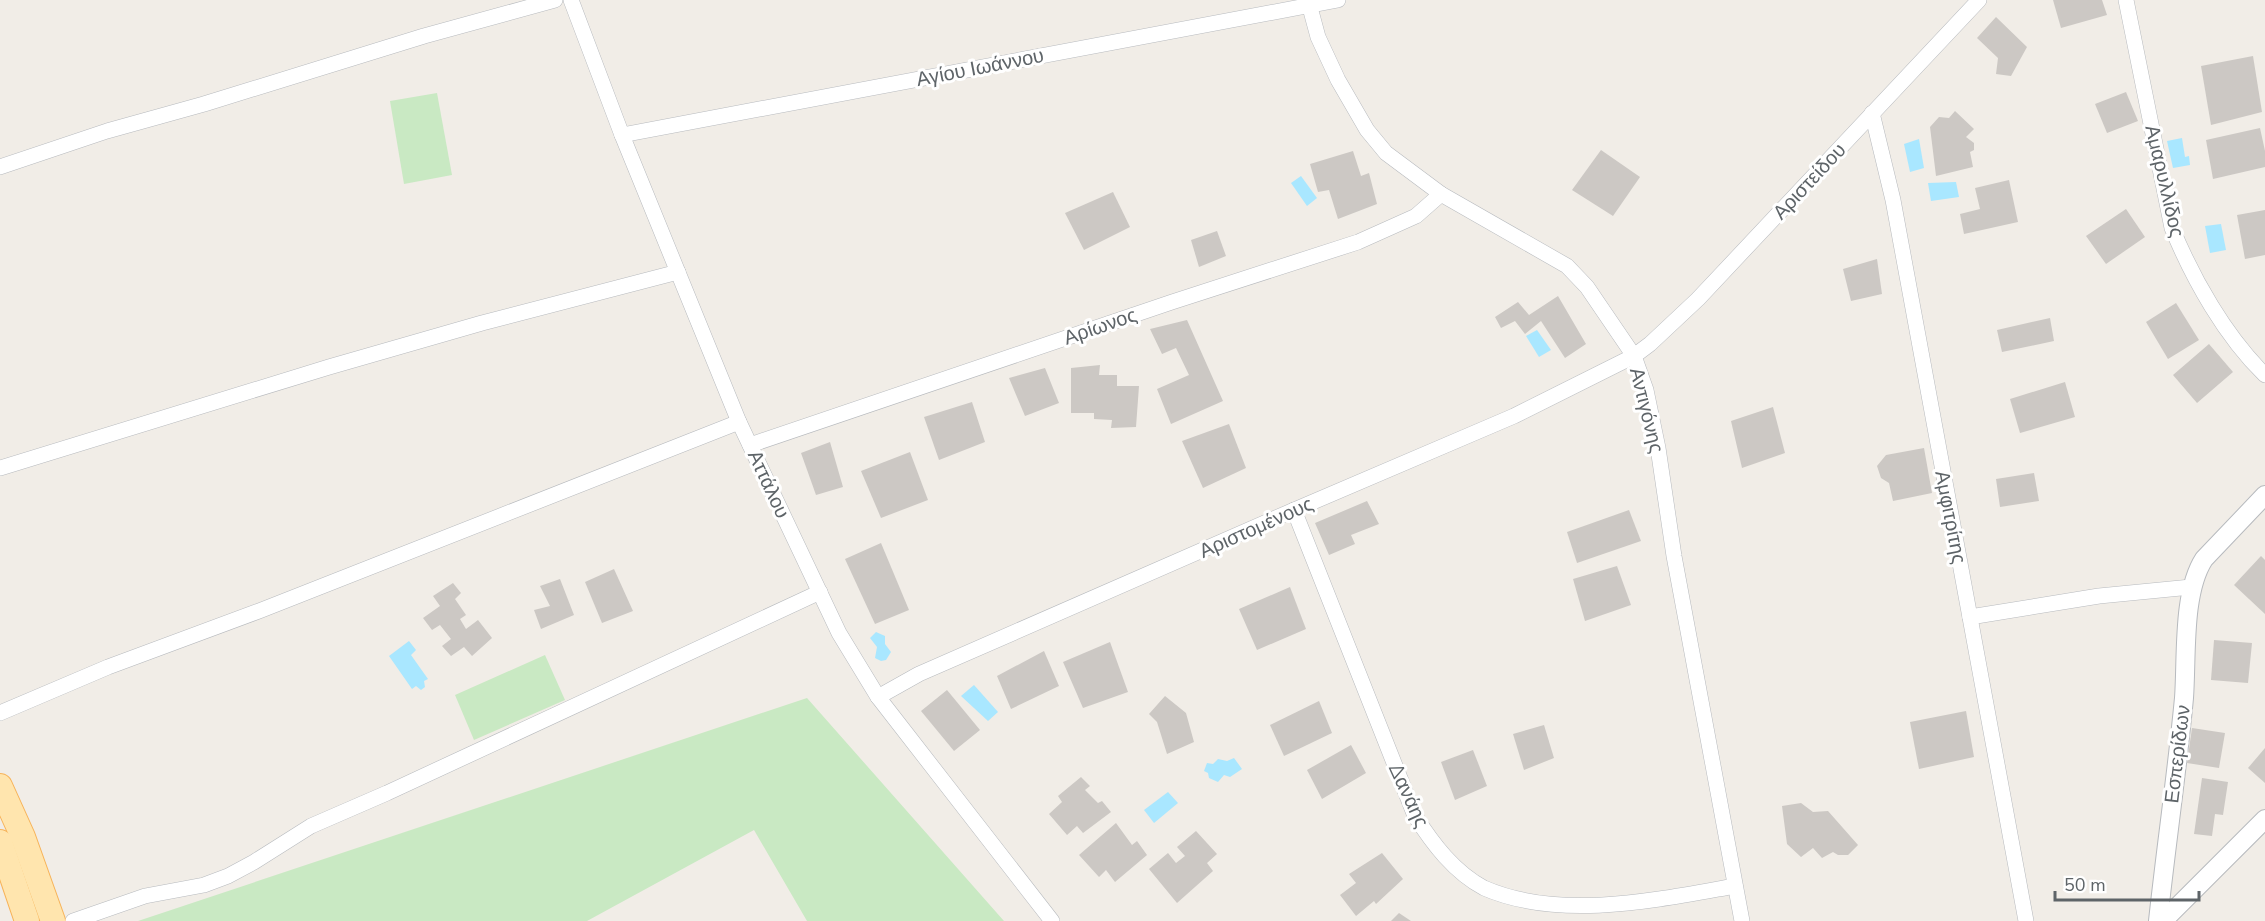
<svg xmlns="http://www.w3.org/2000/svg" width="2265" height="921" font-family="'Nunito Sans',sans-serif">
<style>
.green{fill:#c9e9c3}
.water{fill:#a9e7ff}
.building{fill:#ccc8c4}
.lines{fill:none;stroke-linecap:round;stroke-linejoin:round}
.minor-casing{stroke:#b7babe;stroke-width:16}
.tertiary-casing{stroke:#b7babe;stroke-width:20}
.primary-casing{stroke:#f7b359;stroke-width:26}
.minor{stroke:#fff;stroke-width:15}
.tertiary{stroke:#fff;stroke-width:18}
.primary{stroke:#ffe5ae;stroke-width:24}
.labels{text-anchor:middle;stroke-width:6;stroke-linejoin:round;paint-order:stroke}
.street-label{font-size:20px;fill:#5e6468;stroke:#fff}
</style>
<rect width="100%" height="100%" fill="#f1ede7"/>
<!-- green -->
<g class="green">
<path d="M437,93L452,175L404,184L390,101Z"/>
<path d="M545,655L565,700L474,740L455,695Z"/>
<path d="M807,698L1004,921H807L754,830L587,921H138Z"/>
</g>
<!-- water -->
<g class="water">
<path d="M2182,138L2185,157L2189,156L2190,165L2173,168L2167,141Z"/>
<path d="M1919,139L1924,168L1910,172L1904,144Z"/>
<path d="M1301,176L1317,198L1307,206L1291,183Z"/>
<path d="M1956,182L1959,197L1931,201L1928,183Z"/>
<path d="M2221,224L2226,250L2210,253L2205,226Z"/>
<path d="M1537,330L1551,350L1539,357L1526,336Z"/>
<path d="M876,632L885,636V644L891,652L886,660L881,661L875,658L877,647L870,638Z"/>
<path d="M409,641L416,650L411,655L428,679L424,681L425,687L421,690L416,686L412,689L389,656Z"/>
<path d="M974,685L998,712L988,721L961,696Z"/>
<path d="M1234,758L1242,769L1230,777L1224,775L1218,782L1209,778L1208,773L1204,771L1207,763L1213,764L1218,759L1227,761Z"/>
<path d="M1168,792L1178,803L1154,823L1144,810Z"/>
</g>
<!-- building -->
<g class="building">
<path d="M2053,0H2102L2107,15L2061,28Z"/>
<path d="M1996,17L2027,47L2011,76L1996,74L1998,58L1977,38Z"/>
<path d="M2253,56L2262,112L2211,125L2201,66Z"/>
<path d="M2126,92L2138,121L2107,133L2095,104Z"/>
<path d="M1955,111L1974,129L1966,137L1974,143V150L1970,152L1973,167L1936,176L1930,127L1939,117L1949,118Z"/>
<path d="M2260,128L2265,151V167L2213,179L2206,140Z"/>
<path d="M1601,150L1640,177L1613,216L1572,190Z"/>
<path d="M1353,151L1361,176L1369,173L1377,204L1338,219L1329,190L1318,192L1310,164Z"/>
<path d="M2009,180L2018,222L1964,234L1960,214L1980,209L1975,188Z"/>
<path d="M1113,192L1130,227L1084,250L1065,213Z"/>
<path d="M2126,209L2145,237L2106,264L2086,236Z"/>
<path d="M2265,210V255L2245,259L2237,215Z"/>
<path d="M1217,231L1226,256L1199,267L1191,240Z"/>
<path d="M1877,259L1882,294L1851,301L1843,269Z"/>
<path d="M1558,296L1586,344L1565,358L1541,321L1525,334L1515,321L1501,328L1495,317L1518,302L1529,315Z"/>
<path d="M2176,303L2199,340L2168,359L2146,322Z"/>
<path d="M2050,318L2054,341L2002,352L1997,330Z"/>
<path d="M1187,320L1223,401L1171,424L1157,389L1189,375L1176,348L1162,354L1150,329Z"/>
<path d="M2209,344L2233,372L2197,403L2173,375Z"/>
<path d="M1100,365L1099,375H1117V386H1139L1136,427L1111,428L1112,420L1094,419V413H1071V368Z"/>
<path d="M1045,368L1059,403L1025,416L1009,378Z"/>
<path d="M2065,382L2075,417L2020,433L2010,399Z"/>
<path d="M972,402L985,442L939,460L924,417Z"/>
<path d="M1773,407L1785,453L1742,468L1731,421Z"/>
<path d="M1229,424L1246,468L1203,488L1182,441Z"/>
<path d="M830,442L843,487L816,495L801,453Z"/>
<path d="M1924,448L1932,493L1893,501L1889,483L1881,478L1877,466L1886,455Z"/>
<path d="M910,452L928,500L881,518L861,471Z"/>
<path d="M2034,473L2039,501L2000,507L1996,479Z"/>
<path d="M1367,501L1379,524L1351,535L1355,544L1329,555L1315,523Z"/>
<path d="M1629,510L1641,541L1577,563L1567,532Z"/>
<path d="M881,543L909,610L875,624L845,559Z"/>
<path d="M2261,556L2265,560V614L2234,585Z"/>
<path d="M1617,566L1631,605L1585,621L1573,579Z"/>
<path d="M614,569L633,611L602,623L585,582Z"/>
<path d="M560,579L574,615L541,629L534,610L550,606L540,586Z"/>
<path d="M453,583L461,593L455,599L466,615L460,619L466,629L478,620L492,638L472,656L464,647L451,656L442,646L451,639L440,625L432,630L423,618L440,606L433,596Z"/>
<path d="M1290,587L1306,629L1257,650L1239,609Z"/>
<path d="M2214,640L2252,643L2248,683L2211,680Z"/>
<path d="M1110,642L1128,692L1083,708L1063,662Z"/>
<path d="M1044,651L1059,686L1011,709L997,676Z"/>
<path d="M947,690L980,730L954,751L921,711Z"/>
<path d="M1165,696L1186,713L1194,742L1167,754L1157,722L1149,714Z"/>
<path d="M1319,701L1332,733L1284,756L1270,725Z"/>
<path d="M1966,711L1974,757L1919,769L1910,722Z"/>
<path d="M1544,725L1554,758L1524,770L1513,734Z"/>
<path d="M2192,728L2225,733L2219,768L2187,763Z"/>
<path d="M1351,745L1366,773L1322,799L1307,770Z"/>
<path d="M2265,748V783L2248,768Z"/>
<path d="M1473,750L1487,786L1455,800L1441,762Z"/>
<path d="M1081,777L1090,786L1085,790L1098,803L1102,801L1111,812L1083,833L1077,826L1067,835L1049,814L1062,802L1058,796Z"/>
<path d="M2202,778L2228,782L2223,815L2215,814L2212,836L2194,834Z"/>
<path d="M1801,803L1813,812L1828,811L1858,845L1848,855H1838L1833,852L1822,858L1813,848L1801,857L1787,844L1782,806Z"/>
<path d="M1116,823L1132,845L1137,841L1147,855L1115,882L1106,870L1099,877L1079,855Z"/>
<path d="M1196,831L1217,854L1207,863L1213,871L1177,903L1149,869L1168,853L1176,863L1185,856L1177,847Z"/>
<path d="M1382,853L1403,879L1376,904L1374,901L1356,916L1340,895L1356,883L1349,874Z"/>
<path d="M1399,913L1411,921H1391Z"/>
</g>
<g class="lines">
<defs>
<g id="minor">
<path d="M571,0L622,135L739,422L839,633L878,697L1052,921"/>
<path d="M1308,0L1318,37L1338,80L1367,130L1386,153L1441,194L1567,266L1587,287L1634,356L1646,390L1658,448L1674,556L1742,921"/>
<path d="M2126,0L2172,228C2193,279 2225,336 2265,375"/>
<path d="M1872,113L1893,200L2026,921"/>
<path d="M622,135L1338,0"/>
<path d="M0,167L107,131L204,104L424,36L555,0"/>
<path d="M750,445L1172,302L1358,242L1416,216L1441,194"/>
<path d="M0,468L329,367L482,323L678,272"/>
<path d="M1294,510L1415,816C1433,844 1454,872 1484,888C1560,921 1656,900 1735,886"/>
<path d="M1970,617L2099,596L2191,587"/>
<path d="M878,697L919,674L1294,510L1514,416L1634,356L1650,344L1698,299L1979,0"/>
<path d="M0,713L108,667L259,611L739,422"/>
<path d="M73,921L145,896L204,885L228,876L254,862L311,826L387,793L820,592"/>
</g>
<g id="tertiary">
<path d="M2158,921C2166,847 2177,772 2184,698C2187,657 2182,593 2204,559L2265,495"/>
<path d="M2163,921L2265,819"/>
</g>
<g id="primary">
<path d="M0,786L23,837L53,921"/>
<path d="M0,842L27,921"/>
</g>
</defs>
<!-- minor casing -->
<use href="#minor" class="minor-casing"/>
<!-- tertiary casing -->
<use href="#tertiary" class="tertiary-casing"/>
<!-- primary casing -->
<use href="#primary" class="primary-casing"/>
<!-- minor -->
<use href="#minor" class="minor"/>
<!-- tertiary -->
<use href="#tertiary" class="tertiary"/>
<!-- primary -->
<use href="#primary" class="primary"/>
</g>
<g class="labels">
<!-- street labels -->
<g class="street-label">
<text transform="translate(980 67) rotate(-11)" y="7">Αγίου Ιωάννου</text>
<text transform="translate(1809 181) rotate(-47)" y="7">Αριστείδου</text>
<text transform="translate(2165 181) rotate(77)" y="7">Αμαρυλλίδος</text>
<text transform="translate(1100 326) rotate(-19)" y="7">Αρίωνος</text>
<text transform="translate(1647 410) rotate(76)" y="7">Αντιγόνης</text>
<text transform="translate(769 484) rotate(65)" y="7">Αττάλου</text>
<text transform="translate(1951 517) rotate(79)" y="7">Αμφιτρίτης</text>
<text transform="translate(1256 527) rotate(-24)" y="7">Αριστομένους</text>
<text transform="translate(2177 754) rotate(-83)" y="7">Εσπερίδων</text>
<text transform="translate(1409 795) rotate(65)" y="7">Δανάης</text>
</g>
</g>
<!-- scale -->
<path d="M2055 891v9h144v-9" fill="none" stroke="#5e6468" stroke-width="3"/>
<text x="2064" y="891" font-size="18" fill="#5e6468" stroke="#ffffff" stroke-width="4.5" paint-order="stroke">50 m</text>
</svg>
